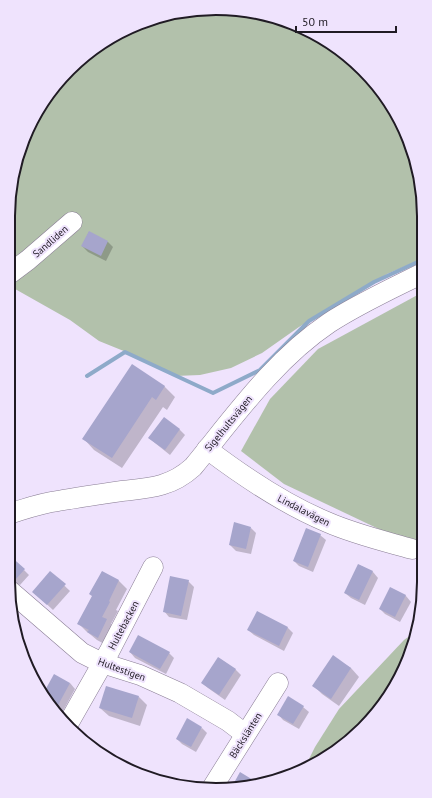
<svg xmlns="http://www.w3.org/2000/svg" width="432" height="798" font-family="'PT Sans',sans-serif">
<style>
.green{fill:#b2c1ab}
.shadow{fill:#0003}
.lines{fill:none;stroke-linecap:round;stroke-linejoin:round}
.stream{stroke:#8eaac9;stroke-width:4}
.building{fill:#a6a5cc}
.minor-casing{stroke:#8a7e95;stroke-width:21}
.minor{stroke:#fff;stroke-width:20}
.labels{text-anchor:middle;stroke-width:4;stroke-linejoin:round;paint-order:stroke}
.street-label{font-size:10px;fill:#201b24;stroke:#efe3fd}
.rim{fill:none;stroke:#201b24;stroke-width:2}
</style>
<rect width="100%" height="100%" fill="#efe3fd"/>
<!-- green -->
<g class="green">
<path d="M243,10L320,36L353,60L389,100L413,149L422,189V259L387,274L299,327L262,353L231,368L200,375L175,376L141,358L99,341L70,320L8,285V203L15,162L36,112L89,51L162,15Z"/>
<path d="M423,292V550L284,484L241,451L270,399L318,349Z"/>
<path d="M415,632L417,633V636L396,686L353,738L304,769L315,747L339,709L404,640Z"/>
</g>
<!-- shadow -->
<g class="shadow">
<path d="M89,232L108,242L113,247L106,261L88,252L82,246Z"/>
<path d="M8,336L16,347L8,352Z"/>
<path d="M164,386L175,397L167,410L163,407L122,468L94,450L84,439Z"/>
<path d="M164,418L180,430L185,435L170,455L155,443L149,438Z"/>
<path d="M251,528L256,533L251,554L236,551L230,545Z"/>
<path d="M320,535L326,540L313,572L299,566L294,561Z"/>
<path d="M359,565L373,572L378,578L365,605L351,598L345,593Z"/>
<path d="M24,570L29,575L20,585L18,584H14L8,579Z"/>
<path d="M50,572L70,591L53,610L39,597Z"/>
<path d="M102,572L119,581L127,589L116,610L118,611L111,624L115,628L106,645L97,640L91,635L87,632L79,624L93,596Z"/>
<path d="M188,581L194,587L187,620L169,617L164,611Z"/>
<path d="M391,588L406,596L411,602L400,622L385,614L380,609Z"/>
<path d="M257,613L288,628L293,633L284,651L254,635L248,630Z"/>
<path d="M130,652L169,653L174,658L166,674L135,658Z"/>
<path d="M333,657L351,668L359,677L339,706L322,694L314,686Z"/>
<path d="M219,658L236,670L241,675L225,700L208,688L202,683Z"/>
<path d="M70,683L75,689L63,711L48,703L44,695Z"/>
<path d="M139,697L147,705L140,726L109,716L100,708Z"/>
<path d="M303,707L309,712L299,729L283,720L278,714Z"/>
<path d="M202,728L207,733L196,752L182,744L177,739Z"/>
<path d="M146,774L155,779L145,775Z"/>
</g>
<g class="lines">
<!-- stream -->
<path class="stream" d="M87,376L125,352L213,393L260,370L309,321L374,282L422,260"/>
</g>
<!-- building -->
<g class="building">
<path d="M89,231L108,241L101,256L81,246Z"/>
<path d="M132,364L165,386L156,400L152,397L112,458L82,439Z"/>
<path d="M164,417L180,429L165,450L148,438Z"/>
<path d="M234,522L251,527L246,549L229,545Z"/>
<path d="M306,528L321,534L308,567L293,561Z"/>
<path d="M8,554L25,569L15,580L12,579H8Z"/>
<path d="M358,564L373,571L359,600L344,593Z"/>
<path d="M50,571L66,584L47,605L32,592Z"/>
<path d="M102,571L119,580L109,601L110,602L102,617L107,619L98,638L87,632L89,630L77,624L92,596L89,594Z"/>
<path d="M170,576L189,580L181,616L163,612Z"/>
<path d="M390,587L406,595L395,617L379,609Z"/>
<path d="M257,611L288,627L279,646L247,630Z"/>
<path d="M138,635L170,652L160,669L129,652Z"/>
<path d="M333,655L351,668L331,699L312,686Z"/>
<path d="M218,657L236,669L219,695L201,683Z"/>
<path d="M54,674L70,683L57,707L47,701L43,694Z"/>
<path d="M106,686L139,696L132,718L99,708Z"/>
<path d="M288,696L304,706L293,724L277,715Z"/>
<path d="M187,718L202,727L191,747L176,739Z"/>
<path d="M240,772L258,783L230,790Z"/>
</g>
<g class="lines">
<defs>
<g id="minor">
<path d="M8,275L28,260L72,222"/>
<path d="M207,449C244,477 284,504 327,522C354,534 384,541 412,549"/>
<path d="M8,514C25,509 41,503 58,501C80,497 101,494 122,491C150,488 171,487 193,467C234,417 274,360 329,323C358,304 391,289 423,273"/>
<path d="M9,590L82,653L102,663L140,675L180,693L228,721L245,734"/>
<path d="M68,724L109,652L153,567"/>
<path d="M212,788L278,683"/>
</g>
</defs>
<!-- minor casing -->
<use href="#minor" class="minor-casing"/>
<!-- minor -->
<use href="#minor" class="minor"/>
</g>
<g class="labels">
<!-- street labels -->
<g class="street-label">
<text transform="translate(50 241) rotate(-41)" y="4">Sandliden</text>
<text transform="translate(228 423) rotate(-51)" y="4">Sigelhultsvägen</text>
<text transform="translate(304 510) rotate(27)" y="4">Lindalavägen</text>
<text transform="translate(123 625) rotate(-62)" y="4">Hultebacken</text>
<text transform="translate(122 669) rotate(20)" y="4">Hultestigen</text>
<text transform="translate(245 735) rotate(-58)" y="4">Bäckslänten</text>
</g>
</g>
<!-- crop -->
<path d="M0 0H432V798H0ZM216 15H216A201 201 0 0 1 417 216V582A201 201 0 0 1 216 783H216A201 201 0 0 1 15 582V216A201 201 0 0 1 216 15Z" fill="#efe3fd" fill-rule="evenodd"/>
<path class="rim" d="M216 15H216A201 201 0 0 1 417 216V582A201 201 0 0 1 216 783H216A201 201 0 0 1 15 582V216A201 201 0 0 1 216 15Z"/>
<!-- scale -->
<path d="M296 26v6h100v-6" fill="none" stroke="#201b24" stroke-width="2"/>
<text x="302" y="26" font-size="12" fill="#201b24" stroke="#efe3fd" stroke-width="3" paint-order="stroke">50 m</text>
</svg>
